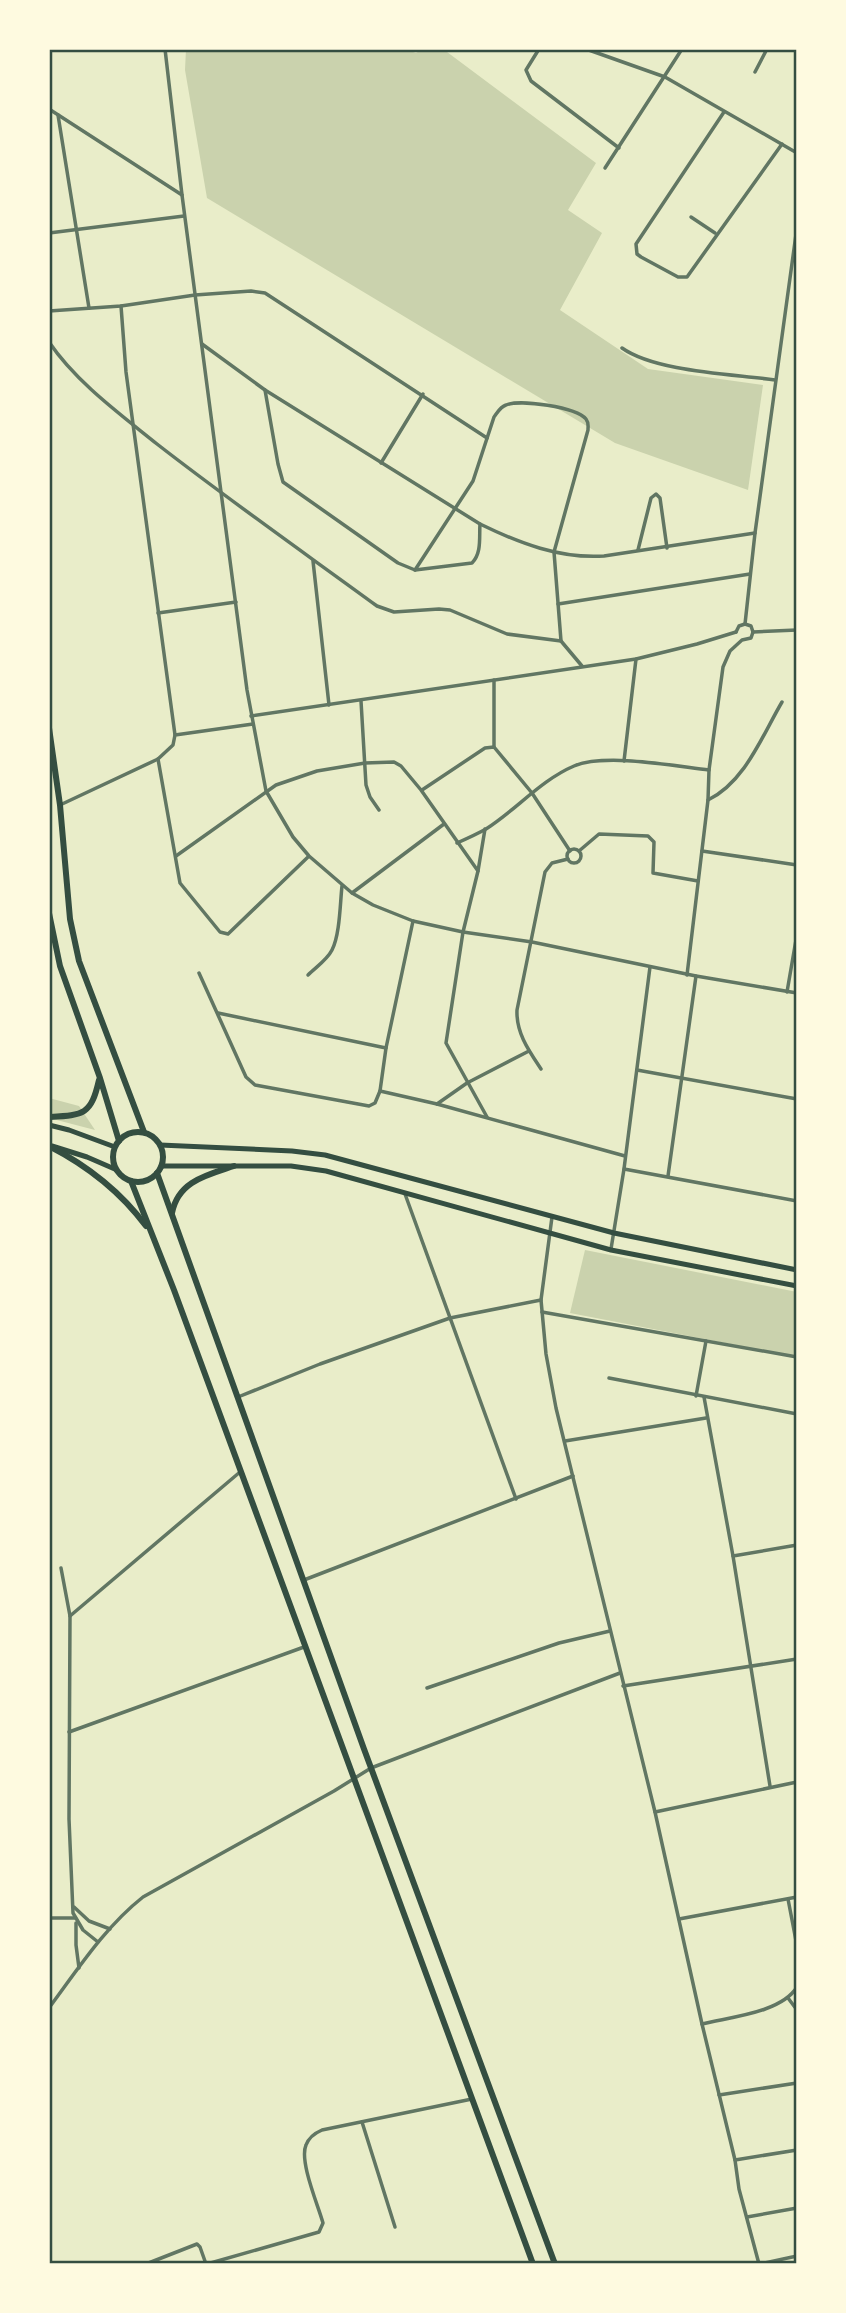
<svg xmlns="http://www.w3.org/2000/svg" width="846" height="2313" font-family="'Archivo Narrow',sans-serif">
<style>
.green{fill:#cad2ad}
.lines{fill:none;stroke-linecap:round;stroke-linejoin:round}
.minor{stroke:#617663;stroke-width:3.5}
.secondary{stroke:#344e41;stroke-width:5}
.primary{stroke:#344e41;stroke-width:6}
.neatline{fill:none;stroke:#344e41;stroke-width:2.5}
</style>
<rect width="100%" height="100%" fill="#e9edc9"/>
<!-- green -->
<g class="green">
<path d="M186,49H404L416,53L423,49H443L596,163L568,210L602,233L560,310L648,369L763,385L748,490L615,443L207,198L185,70Z"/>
<path d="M49,1098L79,1106L95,1130L49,1118Z"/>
<path d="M585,1250L797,1292V1357L570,1313Z"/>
</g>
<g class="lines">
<!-- minor -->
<g class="minor">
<path d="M165,49L182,195L247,690L266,791L293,837L309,856L352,893L373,905L413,921L463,932L532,942L696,976L797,993"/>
<path d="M539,49L526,70L531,81L619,148"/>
<path d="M586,49L665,77L797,153"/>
<path d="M755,72L767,49"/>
<path d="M49,109L182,195"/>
<path d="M724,112L636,244L637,254L641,257L678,277H687L782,144"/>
<path d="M58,115L89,308"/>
<path d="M605,168L682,49"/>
<path d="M691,217L715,233"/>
<path d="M49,233L184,216"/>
<path d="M121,306L126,372L175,735"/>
<path d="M49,311L121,306L195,295L251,291L265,293L487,438"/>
<path d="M49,342C76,382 120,414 157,444C229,500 303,552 377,606L394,612L439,609L450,610L507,634L561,641L582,666"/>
<path d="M202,344L265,390L480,524C519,543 560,559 604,556L755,533"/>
<path d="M622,348C656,372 733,374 775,380"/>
<path d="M265,390L278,464L283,482L398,563L415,570L473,481L494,417C498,412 500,407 506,405C520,399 576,407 586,419C589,423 588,425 588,430L554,552L561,641"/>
<path d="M381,463L423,394"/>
<path d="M638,550L651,498L656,494L660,498L667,548"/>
<path d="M313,561L329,705"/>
<path d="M415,570L472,563C482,553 479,537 480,524"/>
<path d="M558,604L750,574"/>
<path d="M158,613L236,602"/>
<path d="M745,624L755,533L797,227"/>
<path d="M736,632L739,626L745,624L751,626L753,632"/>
<path d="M753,632L797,630"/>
<path d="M361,701L366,785L370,797L379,810"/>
<path d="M251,716L636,659L697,644L736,632"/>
<path d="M494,747V680"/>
<path d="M158,759L180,883L220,932L228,934L308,857"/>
<path d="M624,761L636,659"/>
<path d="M422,790L485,748L494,747L532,793L570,851"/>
<path d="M708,800C745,782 762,736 782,702"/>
<path d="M60,805L158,759L173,745L175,735L253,724"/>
<path d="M457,843C466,839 477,834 486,829C516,810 541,780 574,766C606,753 674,766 709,770"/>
<circle cx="574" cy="856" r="7"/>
<path d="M579,851L599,834L648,836L654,842L653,873L698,881"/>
<path d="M702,851L797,865"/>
<path d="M176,856L276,785L317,771L365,763L394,762L401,766L421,790L478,871L463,932L446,1043L487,1117"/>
<path d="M478,871L485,829"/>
<path d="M352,893L444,824"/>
<path d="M199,973L246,1077L255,1085L369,1106L375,1103L380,1091L386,1048L413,921"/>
<path d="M308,975C316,967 327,960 332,950C340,934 340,904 342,886"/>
<path d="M687,975L708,800L709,770L723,667L730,651L742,640L751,638L753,632"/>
<path d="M787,992L797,934"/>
<path d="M218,1013L386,1048"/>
<path d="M541,1069C529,1051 516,1033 517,1010L545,872L552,863L568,859"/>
<path d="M637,1070L797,1099"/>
<path d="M380,1091L437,1104L625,1156"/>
<path d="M437,1104L467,1083L529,1051"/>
<path d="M624,1169L797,1201"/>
<path d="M668,1176L696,976"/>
<path d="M405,1194L516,1499"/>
<path d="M552,1217L541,1300L546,1354L556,1408L655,1812L702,2024L735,2160L739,2189L759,2264"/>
<path d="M611,1249L624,1169L650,967"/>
<path d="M542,1312L797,1357"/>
<path d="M609,1378L797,1414"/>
<path d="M696,1396L706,1341"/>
<path d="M238,1397L320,1364L450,1318L541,1300"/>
<path d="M704,1397L733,1556L770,1786"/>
<path d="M565,1441L706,1418"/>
<path d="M733,1556L797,1545"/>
<path d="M61,1568L70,1616L69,1819L73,1913L83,1930L98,1942"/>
<path d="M304,1580L573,1476"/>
<path d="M70,1616L240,1472"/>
<path d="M623,1686L797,1659"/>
<path d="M427,1688L559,1643L610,1631"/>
<path d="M69,1732L304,1647"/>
<path d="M655,1812L797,1782"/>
<path d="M788,1899L797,1946"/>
<path d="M74,1907L89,1921L110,1929"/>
<path d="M49,1918H75"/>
<path d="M679,1919L797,1897"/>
<path d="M76,1923V1945L79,1968"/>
<path d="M788,1998L797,2010"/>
<path d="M49,2008C78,1969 105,1927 143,1897L334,1791L371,1768L620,1673"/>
<path d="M702,2024C729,2017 781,2013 797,1987"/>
<path d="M719,2095L797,2083"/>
<path d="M362,2122L395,2227"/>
<path d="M735,2160L797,2150"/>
<path d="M747,2217L797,2208"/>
<path d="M146,2264L197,2244L200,2247L206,2264"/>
<path d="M207,2264L319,2232L323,2223C318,2205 299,2161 306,2145C309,2137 315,2133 322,2130L472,2099"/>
<path d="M760,2264L797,2256"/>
</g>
<!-- secondary -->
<g class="secondary">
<path d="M49,1125L69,1130L115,1147"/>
<path d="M160,1145L292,1151L325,1155L614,1233L797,1270"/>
<path d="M52,1146L87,1157L117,1170"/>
<path d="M161,1166H291L326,1171L611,1250L797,1286"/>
</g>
<!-- primary -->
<g class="primary">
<path d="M49,728L60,805L70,919L79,961L144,1132"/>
<path d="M49,913L60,966L100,1078L119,1141"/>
<path d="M49,1117C84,1115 91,1115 99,1080"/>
<circle cx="138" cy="1157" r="25"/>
<path d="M49,1146C88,1166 120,1191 146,1226"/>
<path d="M157,1173L364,1749L555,2264"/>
<path d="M131,1181L174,1290L533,2264"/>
<path d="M172,1213C178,1181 207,1175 234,1166"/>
</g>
</g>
<!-- border -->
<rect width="846" height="2313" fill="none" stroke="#fefae0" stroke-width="102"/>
<rect x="51" y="51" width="744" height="2211" class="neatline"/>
</svg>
